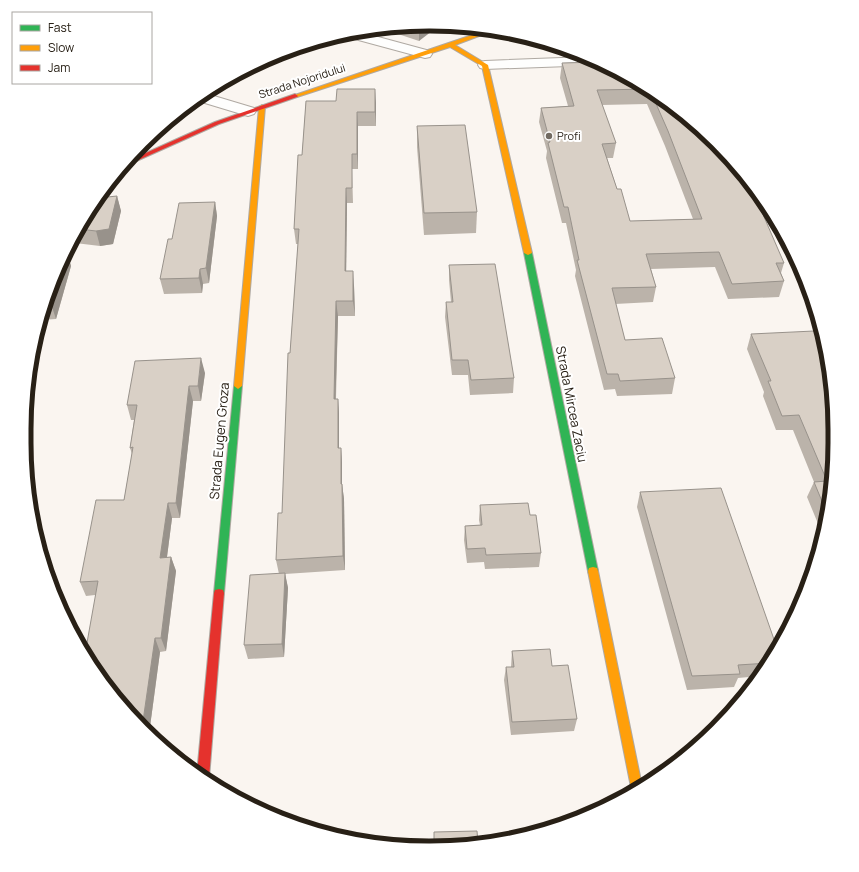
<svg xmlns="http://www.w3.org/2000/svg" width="859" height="872" font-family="Manrope,sans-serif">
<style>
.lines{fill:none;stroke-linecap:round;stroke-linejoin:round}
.street-casing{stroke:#afa9a2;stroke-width:2}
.fast-casing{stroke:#afa9a2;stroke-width:2}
.slow-casing{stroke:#afa9a2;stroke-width:2}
.jam-casing{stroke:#afa9a2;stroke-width:2}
.street{fill:#fefefd;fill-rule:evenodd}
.fast{fill:#30b455;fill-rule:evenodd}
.slow{fill:#ff9f0a;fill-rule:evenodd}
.jam{fill:#e5322d;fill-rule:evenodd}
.wall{fill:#bbb3aa;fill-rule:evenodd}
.shaded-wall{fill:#98928b}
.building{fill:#d9d0c6;stroke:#98928b}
.poi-dot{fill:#726b62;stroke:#fff;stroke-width:1.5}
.labels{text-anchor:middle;stroke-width:4;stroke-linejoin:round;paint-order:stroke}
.far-street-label{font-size:11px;fill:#282016;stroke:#fff}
.far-poi-label{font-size:11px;fill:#282016;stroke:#fff;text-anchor:start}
.street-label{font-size:13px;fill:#282016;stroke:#fff}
.rim{fill:none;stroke:#282016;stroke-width:5}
</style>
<rect width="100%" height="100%" fill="#faf5f0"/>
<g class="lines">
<defs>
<g id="street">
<path d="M356,31L430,51L432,54L430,57L425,58L340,35Z"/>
<path d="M588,57L601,64L596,65L485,69L480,68L478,65L480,62L485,61Z"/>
<path d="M204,93L254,108L256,111L254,114L248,116L195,100Z"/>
</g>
<g id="fast">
<path d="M525,251H528L532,253L598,571L597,574L593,575L589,574L588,571L524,253Z"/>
<path d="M238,383L242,386L224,593L223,596L219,597L215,596L214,593L234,386Z"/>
</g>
<g id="slow">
<path d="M487,30H495L455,45L488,65L532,253L528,255L524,253L482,66L450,47L297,97L292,96Z"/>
<path d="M262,105L265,107L242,386L238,389L234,386L259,107Z"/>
<path d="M593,567L597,568L598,571L642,786L632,792L588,571L589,568Z"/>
</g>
<g id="jam">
<path d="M295,94L298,96L297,97L219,124L123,167L128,161L215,122Z"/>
<path d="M219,589L223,590L224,593L209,778L207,781L197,774L214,593L215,590Z"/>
</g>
</defs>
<!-- street casing -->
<use href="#street" class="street-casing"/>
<!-- fast casing -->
<use href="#fast" class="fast-casing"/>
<!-- slow casing -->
<use href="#slow" class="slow-casing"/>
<!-- jam casing -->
<use href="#jam" class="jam-casing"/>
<!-- street -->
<use href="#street" class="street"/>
<!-- fast -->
<use href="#fast" class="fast"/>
<!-- slow -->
<use href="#slow" class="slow"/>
<!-- jam -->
<use href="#jam" class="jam"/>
</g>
<!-- wall -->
<g class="wall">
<path d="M429,24L419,41L383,29Z"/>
<path d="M598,62L655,92L784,263L781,273L784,281L779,297L728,299L715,267L651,269L656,287L653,302L615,304L625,340L675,378L672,394L617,396L615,389L604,390L575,276L576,270L566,223H562L546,158L547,151L539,122L541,108L568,106L560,78L562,63ZM647,104L665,146L693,219L630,221L617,189L607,158H613L616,143L602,105Z"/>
<path d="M306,101L376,103V126H358V169H352L353,203H347L346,271L354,286L355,316H338L336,399H338L339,414V448H341L342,463V484L344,499L345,570L285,574L288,588L284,657L248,659L244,645L279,574L276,560L282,513L290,353L298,244H296L294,229L302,155Z"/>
<path d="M417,126L477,212L476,233L424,235L417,147Z"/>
<path d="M117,196L121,211L113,244L100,246L75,243L74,239L92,204Z"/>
<path d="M215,202L217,216L209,283L203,284L202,293L164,294L160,279L172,239Z"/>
<path d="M67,252L71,266L56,319L41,320L55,275Z"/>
<path d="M449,265L514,378L513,393L470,395L468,375H452L445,317L446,302H451L449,280Z"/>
<path d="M751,334L835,430L827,521L826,525L819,526L807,497L814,482L793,430H776L763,396L764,392L747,349Z"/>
<path d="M205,373L201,401H193L180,518H172L167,557H171L176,571L166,651L160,652L149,734L143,729L95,595L86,596L80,582L124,500L132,454L130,448L134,420H131L127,405Z"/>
<path d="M640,492L777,648L767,668L760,676L738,678L734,687L687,690L637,507Z"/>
<path d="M480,505L530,515L541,553L539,567L485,569L484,562L467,563L464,540L465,526L480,525L479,520Z"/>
<path d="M512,651L552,666L577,719L574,731L511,735L504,680L506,667H511Z"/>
</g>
<!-- shaded-wall -->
<g class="shaded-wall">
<path d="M429,24L440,25L419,41V27L421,25Z"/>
<path d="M375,89L376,103V126L375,112Z"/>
<path d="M357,112L358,126V169L357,154Z"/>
<path d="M346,188L347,203L346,286L345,271Z"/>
<path d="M117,196L121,211L113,244L100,246L96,231Z"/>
<path d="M215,202L217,216L209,283L206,268Z"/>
<path d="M67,252L71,266L56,319L51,304L65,255Z"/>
<path d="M200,269L203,284L202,293L199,278Z"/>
<path d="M353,271L354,286L355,316L353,301Z"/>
<path d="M336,301L338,316L335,414L334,399Z"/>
<path d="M201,358L205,373L201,401L198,386Z"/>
<path d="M189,386L193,401L180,518L176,503Z"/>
<path d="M338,399L339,414V463L338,448Z"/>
<path d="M341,448L342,463V499L341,484Z"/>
<path d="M342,484L344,499L345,570L343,556Z"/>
<path d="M168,503L172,518L165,572L160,558Z"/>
<path d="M171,557L176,571L166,651L161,638Z"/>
<path d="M285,573L288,588L284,657L282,644Z"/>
<path d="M155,638L160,652L149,734L142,728Z"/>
</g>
<!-- building -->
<g class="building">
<path d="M414,25H421L419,27Z"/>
<path d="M598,62L649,89L597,90L616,143L602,144L617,189H621L630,221L702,219L668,131L650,90L655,92L716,143L747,180L755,196L784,263H776L784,281L732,284L719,252L646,254L656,287L612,288L625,340L662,338L675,378L620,381L618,374H607L577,260H579L568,207H564L548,143L550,142L541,108L574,106L562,63Z"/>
<path d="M337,89H375V112H357V154H352V188H346L345,271H353V301H336L334,399H338V448H341V484H342L343,556L276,560L278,513H282L288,353H290L299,229H294L298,155H302L306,101H336Z"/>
<path d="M465,125L477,212L424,213L417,126Z"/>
<path d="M117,196L109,229L96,231L79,229L92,204L98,198Z"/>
<path d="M215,202L206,268L200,269L199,278L160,279L168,239H172L179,203Z"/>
<path d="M65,255L51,304H46L55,275Z"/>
<path d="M495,264L514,378L471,380L468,360H452L446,302H453L449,265Z"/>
<path d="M814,331L828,362L835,430L828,511H826L814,482L827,481L799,415L782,416L768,381H771L751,334Z"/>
<path d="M201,358L198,386H189L176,503H168L160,558L171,557L161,638H155L142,728L92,668L85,654L98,581L80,582L96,500H124L133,447L130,448L137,405H127L135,361Z"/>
<path d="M721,488L777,648L769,663L738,665L740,674L692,676L640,492Z"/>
<path d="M528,503L530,515H536L541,553L486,555L485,548L467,549L465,526L482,525L480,505Z"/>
<path d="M285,573L282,644L244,645L250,575Z"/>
<path d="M550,649L552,666L568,665L577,719L512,722L506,667H514L512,651Z"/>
<path d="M477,831L478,843L434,848V832Z"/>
</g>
<!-- markers -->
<circle class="poi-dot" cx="549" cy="136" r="4"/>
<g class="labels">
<!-- far-street labels -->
<g class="far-street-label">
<text transform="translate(302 81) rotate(-18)" y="4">Strada Nojoridului</text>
</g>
<!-- far-poi labels -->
<g class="far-poi-label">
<text x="557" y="140">Profi</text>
</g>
<!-- street labels -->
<g class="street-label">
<text transform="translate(572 404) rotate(79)" y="5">Strada Mircea Zaciu</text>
<text transform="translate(219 441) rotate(-85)" y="5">Strada Eugen Groza</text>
</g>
</g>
<!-- crop -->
<path d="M0 0H859V872H0ZM429 31H430A398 398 0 0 1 828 429V443A398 398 0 0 1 430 841H429A398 398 0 0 1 31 443V429A398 398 0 0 1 429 31Z" fill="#fff" fill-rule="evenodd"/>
<path class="rim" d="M429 31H430A398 398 0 0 1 828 429V443A398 398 0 0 1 430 841H429A398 398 0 0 1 31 443V429A398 398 0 0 1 429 31Z"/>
<!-- legend -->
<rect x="12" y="12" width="140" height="72" fill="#ffffff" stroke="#a9a6a2"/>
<rect x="20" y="25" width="20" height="6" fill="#30b455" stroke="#a9a6a2"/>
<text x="48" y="32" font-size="12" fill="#282016">Fast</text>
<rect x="20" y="45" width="20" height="6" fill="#ff9f0a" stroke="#a9a6a2"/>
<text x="48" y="52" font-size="12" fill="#282016">Slow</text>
<rect x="20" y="65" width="20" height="6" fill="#e5322d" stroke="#a9a6a2"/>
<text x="48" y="72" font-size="12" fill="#282016">Jam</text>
</svg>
